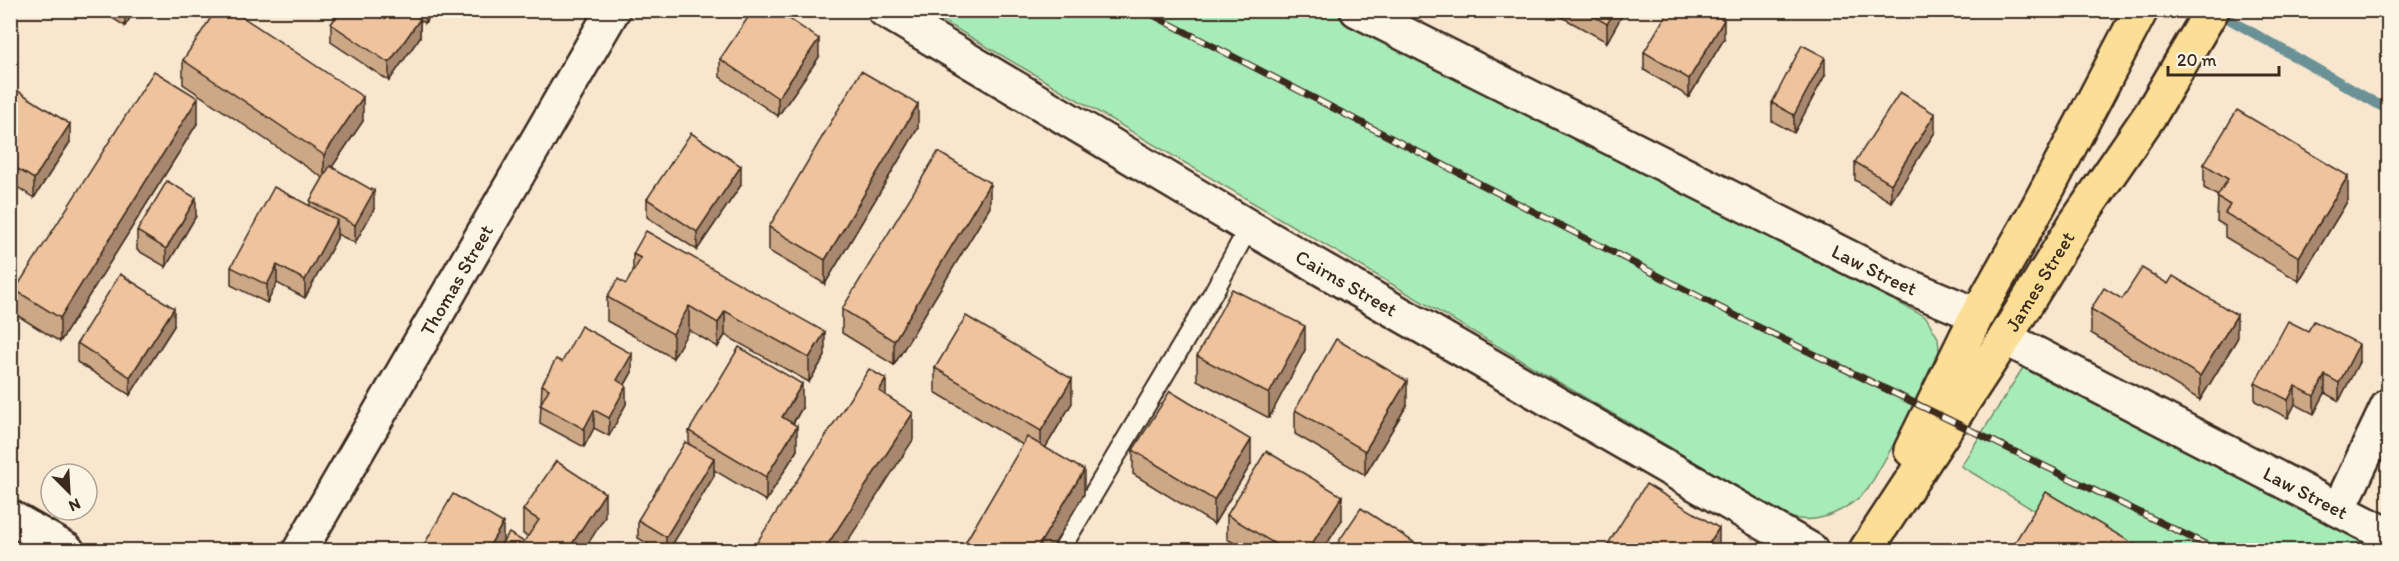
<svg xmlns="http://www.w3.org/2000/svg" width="2399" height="561" font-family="Itim,sans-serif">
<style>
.green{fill:#a7ecb8;stroke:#718b6b;stroke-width:1.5}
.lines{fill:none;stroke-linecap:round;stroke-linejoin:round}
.stream{stroke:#6a9296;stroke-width:10}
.lane-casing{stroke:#3b2a1e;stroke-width:22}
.street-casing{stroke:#3b2a1e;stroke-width:38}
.secondary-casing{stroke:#3b2a1e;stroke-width:38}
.primary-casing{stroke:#3b2a1e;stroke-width:38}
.lane{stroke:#fcf5e5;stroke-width:18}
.street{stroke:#fcf5e5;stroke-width:33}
.secondary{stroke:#fcf5e5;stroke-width:33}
.primary{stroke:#fcde96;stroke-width:33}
.rail-casing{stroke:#3b2a1e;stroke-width:7}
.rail{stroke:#fcf5e5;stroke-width:4.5;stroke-dasharray:14;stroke-linecap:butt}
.wall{fill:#cda887;stroke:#3b2a1e;stroke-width:1.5}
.shaded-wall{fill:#a7886e;stroke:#3b2a1e;stroke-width:1.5}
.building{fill:#eec39d;stroke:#3b2a1e;stroke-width:1.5}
.labels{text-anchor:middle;stroke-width:6;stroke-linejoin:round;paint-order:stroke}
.street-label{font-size:20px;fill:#3b2a1e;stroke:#fcf5e5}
</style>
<rect width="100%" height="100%" fill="#f8e6cf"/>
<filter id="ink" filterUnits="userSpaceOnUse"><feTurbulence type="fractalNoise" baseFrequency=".0167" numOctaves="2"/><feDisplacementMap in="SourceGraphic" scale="12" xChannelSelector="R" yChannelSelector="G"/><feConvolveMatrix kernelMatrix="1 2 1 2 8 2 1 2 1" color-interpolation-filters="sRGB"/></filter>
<g filter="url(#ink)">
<!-- green -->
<g class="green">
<path d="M926,11H1331L1926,317L1938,338L1940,363L1868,489C1848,510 1818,526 1789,517Z"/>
<path d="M2024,366L2386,550H2099L1961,466Z"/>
</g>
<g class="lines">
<!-- stream -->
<path class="stream" d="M2215,11L2388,110"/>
<defs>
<path id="lane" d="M1060,550L1213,293L1249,227"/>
<g id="street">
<path id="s1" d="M884,10L1249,227L1811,550"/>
<path id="s2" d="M1357,10L1898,282L1977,315"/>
<path id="s3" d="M2005,338L2388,535"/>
<path d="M2339,509L2388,406"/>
<path id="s4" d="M300,550L613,10"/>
</g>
<path id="secondary" d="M10,517L67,550"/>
<g id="primary">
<path d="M1911,450L1977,315L2039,205L2141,10"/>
<path id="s5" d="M1866,550L2005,338L2075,224L2152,112L2212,10"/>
</g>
</defs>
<!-- lane casing -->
<use href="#lane" class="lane-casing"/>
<!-- street casing -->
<use href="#street" class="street-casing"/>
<!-- secondary casing -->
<use href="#secondary" class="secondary-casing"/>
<!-- primary casing -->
<use href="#primary" class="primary-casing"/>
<!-- lane -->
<use href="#lane" class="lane"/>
<!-- street -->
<use href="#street" class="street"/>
<!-- secondary -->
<use href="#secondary" class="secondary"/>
<!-- primary -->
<use href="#primary" class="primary"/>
<defs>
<path id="rail" d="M1143,10L1752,324L2217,550"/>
</defs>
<!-- rail casing -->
<use href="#rail" class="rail-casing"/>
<!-- rail -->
<use href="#rail" class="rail"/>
</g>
<!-- wall -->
<g class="wall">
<path d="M99,10H135L125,26Z"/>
<path d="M341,10H433L425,23L420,20V37L389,81L331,42V24Z"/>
<path d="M1558,10H1625L1607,42L1558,15Z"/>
<path d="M1724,39L1689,97L1644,70V52Z"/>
<path d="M819,57L778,116L720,77V59Z"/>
<path d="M183,60L363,121L332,167L374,209L355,243L337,234V238L305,298L277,283L267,303L231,285V267L310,206V201L323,178L183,84Z"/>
<path d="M1825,75L1794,133L1772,121V103Z"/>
<path d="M10,86L70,142L34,198L10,182Z"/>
<path d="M198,122L60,342L15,314V290Z"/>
<path d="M918,128L825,284L769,251V227Z"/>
<path d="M1935,132L1891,202L1855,180V162Z"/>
<path d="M2204,164L2348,200L2299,281L2225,237V226L2217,221L2218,196L2204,188Z"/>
<path d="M741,185L697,250L647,217V199Z"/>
<path d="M990,207L894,365L842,333V309Z"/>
<path d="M196,216L166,267L137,250V231Z"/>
<path d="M633,254L825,356L809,382L725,335L718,347L689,330L673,358L607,321V297L626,284L633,272Z"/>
<path d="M2122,299L2237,339L2200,400L2091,333V309Z"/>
<path d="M174,326L130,395L77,362V343Z"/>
<path d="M1305,350L1269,418L1197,380V356Z"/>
<path d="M562,362L632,372L625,385L626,404L609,436L594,428L584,447L540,423L542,385Z"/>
<path d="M2359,362L2339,401L2325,393L2314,414L2295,404L2288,418L2255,401V383Z"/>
<path d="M935,368L1072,403L1045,448L1084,494L1051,550H961L1023,445L935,392Z"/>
<path d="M1407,405L1365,475L1295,434V410Z"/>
<path d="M802,408L793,424L797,450L766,501L714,470V476L669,550H659L638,538V520L689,444V431Z"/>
<path d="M1133,450L1251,464L1214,524L1133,474Z"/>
<path d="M523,510L605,517L524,542L528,536L523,534Z"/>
<path d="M1227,515L1342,520L1323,550H1246L1227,539Z"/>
</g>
<!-- shaded-wall -->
<g class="shaded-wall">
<path d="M125,10H135L125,26Z"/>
<path d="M425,10H433L425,23Z"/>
<path d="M1615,10H1625L1607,42V24Z"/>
<path d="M420,19V37L389,81V63Z"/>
<path d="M1724,20V39L1689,97V79Z"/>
<path d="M819,39V57L778,116V98Z"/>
<path d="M1825,57V75L1794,133V115Z"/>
<path d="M363,97V121L324,179V155Z"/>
<path d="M198,98V122L60,342V318Z"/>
<path d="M918,104V128L825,284V260Z"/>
<path d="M1935,114V132L1891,202V184Z"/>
<path d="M70,124V142L34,198V179Z"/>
<path d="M741,166V185L697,250V232Z"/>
<path d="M2348,176V200L2299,281V257Z"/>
<path d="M990,183V207L894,365V341Z"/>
<path d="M374,191V209L355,243V225Z"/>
<path d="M196,198V216L166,267V249Z"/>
<path d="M12,202V226L10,229V205Z"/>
<path d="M337,220V238L305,298V280Z"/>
<path d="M277,265V283L267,303V285Z"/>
<path d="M689,306V330L673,358V334Z"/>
<path d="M174,308V326L130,395V377Z"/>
<path d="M725,311V335L718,347V323Z"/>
<path d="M2237,315V339L2200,400V376Z"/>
<path d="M1305,326V350L1269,418V394Z"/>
<path d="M825,332V356L809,382V358Z"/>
<path d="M2359,344V362L2339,401V383Z"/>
<path d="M632,354V372L617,398V380Z"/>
<path d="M2325,375V393L2314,414V396Z"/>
<path d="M886,379V407L879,391Z"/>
<path d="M1072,379V403L1041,455V431Z"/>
<path d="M1407,381V405L1365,475V451Z"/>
<path d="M802,384V408L782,441V417Z"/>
<path d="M626,386V404L609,436V418Z"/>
<path d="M2295,386V404L2288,418V400Z"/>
<path d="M594,410V428L584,447V429Z"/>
<path d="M913,413V440L842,550H824Z"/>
<path d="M797,426V450L766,501V477Z"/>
<path d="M1251,440V464L1214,524V500Z"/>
<path d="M714,458V476L669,550H666V537Z"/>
<path d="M1084,470V494L1051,550H1036Z"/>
<path d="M605,493V517L584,550H568Z"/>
<path d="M1342,496V520L1323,550H1308Z"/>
<path d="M503,523V541L497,550H487Z"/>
<path d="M1719,528V550H1705Z"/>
</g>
<!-- building -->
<g class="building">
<path d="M216,10H232L363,97L324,155L183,60Z"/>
<path d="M341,10H408L420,19L389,63L331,24Z"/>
<path d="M753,10H776L819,39L778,98L720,59Z"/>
<path d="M1583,10H1615L1607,24Z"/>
<path d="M1669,10H1708L1724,20L1689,79L1644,52Z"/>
<path d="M1802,45L1825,57L1794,115L1772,103Z"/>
<path d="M154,71L198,98L60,318L15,290Z"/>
<path d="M861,71L918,104L825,260L769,227Z"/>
<path d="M10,86L70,124L34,179L10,164Z"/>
<path d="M1900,92L1935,114L1891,184L1855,162Z"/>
<path d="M2237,110L2348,176L2299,257L2225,213L2230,205L2217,197L2228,179L2204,164Z"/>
<path d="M691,133L741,166L697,232L647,199Z"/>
<path d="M938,152L990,183L894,341L842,309Z"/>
<path d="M330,166L374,191L355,225L310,201Z"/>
<path d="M167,181L196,198L166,249L137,231Z"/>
<path d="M274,187L337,220L305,280L277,265L267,285L231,267Z"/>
<path d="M646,231L825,332L809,358L725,311L718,323L689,306L673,334L607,297L618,279L626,284L641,258L633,254Z"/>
<path d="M2142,268L2168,284L2173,276L2237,315L2200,376L2091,309L2104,288L2122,299Z"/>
<path d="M120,274L174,308L130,377L77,343Z"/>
<path d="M1232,289L1305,326L1269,394L1197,356Z"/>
<path d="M966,316L1072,379L1041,431L935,368Z"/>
<path d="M2288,321L2308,331L2314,321L2359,344L2339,383L2325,375L2314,396L2295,386L2288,400L2255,383Z"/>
<path d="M581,326L632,354L617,380L626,386L609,418L594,410L584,429L540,405L549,389L542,385L556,359L562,362Z"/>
<path d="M1336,339L1407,381L1365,451L1295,410Z"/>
<path d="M739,347L802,384L782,417L797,426L766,477L689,431Z"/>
<path d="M869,369L886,379L879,391L913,413L824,550H752Z"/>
<path d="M1170,391L1251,440L1214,500L1133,450Z"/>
<path d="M1027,437L1084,470L1036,550H961Z"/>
<path d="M685,442L714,458L666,537L638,520Z"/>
<path d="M1266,451L1342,496L1308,550H1285L1227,515Z"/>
<path d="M556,461L605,493L568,550H497L509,533L524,542L539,520L523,510Z"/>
<path d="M1646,484L1719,528L1705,550H1604Z"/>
<path d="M2046,492L2144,550H2010Z"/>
<path d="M453,494L503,523L487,550H421Z"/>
<path d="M1361,508L1426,550H1333Z"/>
<path d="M640,544L650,550H636Z"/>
</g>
</g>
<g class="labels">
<!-- street labels -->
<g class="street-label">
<text dy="7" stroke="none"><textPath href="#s2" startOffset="579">Law Street</textPath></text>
<text dy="7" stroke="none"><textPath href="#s4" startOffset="312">Thomas Street</textPath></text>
<text dy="7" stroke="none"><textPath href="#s5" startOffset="320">James Street</textPath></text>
<text dy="7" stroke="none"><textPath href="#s1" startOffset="537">Cairns Street</textPath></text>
<text dy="7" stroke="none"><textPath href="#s3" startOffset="338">Law Street</textPath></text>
</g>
</g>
<!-- margin -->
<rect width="2399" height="561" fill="none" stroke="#fcf5e5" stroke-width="36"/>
<rect x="18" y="18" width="2363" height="525" fill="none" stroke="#3b2a1e" stroke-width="2" filter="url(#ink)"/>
<!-- north arrow -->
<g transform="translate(69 492) rotate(156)"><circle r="28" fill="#fcf5e5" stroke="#afa495" stroke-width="1.5"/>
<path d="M0-4.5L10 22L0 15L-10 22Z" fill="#3b2a1e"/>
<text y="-9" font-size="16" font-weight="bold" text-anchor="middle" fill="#3b2a1e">N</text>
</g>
<!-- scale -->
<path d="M2168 66v9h111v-9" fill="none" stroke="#3b2a1e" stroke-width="3"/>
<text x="2177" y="66" font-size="18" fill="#3b2a1e" stroke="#fcf5e5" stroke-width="4.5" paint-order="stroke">20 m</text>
</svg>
